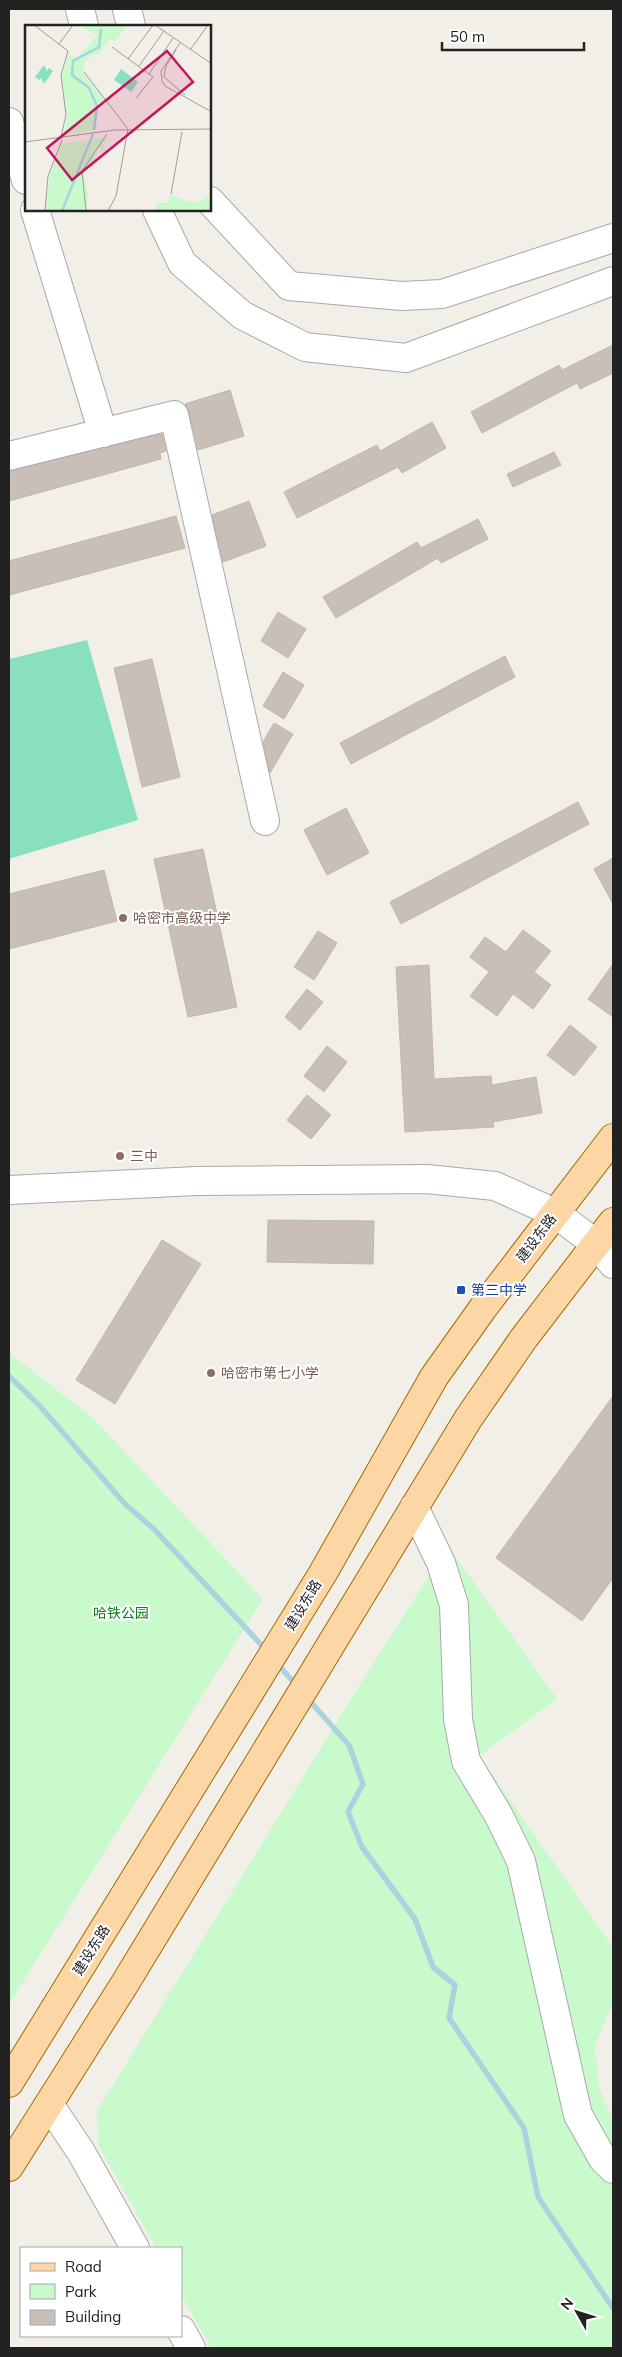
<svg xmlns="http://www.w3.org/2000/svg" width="622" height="2357" font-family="Mulish,'Noto Sans SC',sans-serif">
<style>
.park{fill:#c8facc}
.pitch{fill:#88e0be}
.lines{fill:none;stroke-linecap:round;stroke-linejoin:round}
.stream{stroke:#aad3df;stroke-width:5.5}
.building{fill:#c7bfb8;stroke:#c4b6ab}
.minor-casing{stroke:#a9a9a9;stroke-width:30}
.major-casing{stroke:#a06b00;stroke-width:30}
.minor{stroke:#fff;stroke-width:28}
.major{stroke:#fcd6a4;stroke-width:28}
.education-dot{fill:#8d6e63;stroke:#fff;stroke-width:2}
.transit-dot{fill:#1a4fb4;stroke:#fff;stroke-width:2}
.labels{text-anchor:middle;stroke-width:4;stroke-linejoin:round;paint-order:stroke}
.education-label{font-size:14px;fill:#785e54;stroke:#fff;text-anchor:start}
.street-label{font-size:14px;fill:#222;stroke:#fff}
.transit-label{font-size:14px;fill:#164399;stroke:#fff;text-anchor:start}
.park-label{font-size:14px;fill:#0c8416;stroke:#fff}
.inset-river{fill:none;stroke:#aad3df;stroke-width:2.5}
.inset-road{fill:none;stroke:#9f9d99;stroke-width:1}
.view{fill:#c2185b;fill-opacity:0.15;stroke:#c2185b;stroke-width:2.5}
.inset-edge{fill:none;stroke:#222;stroke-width:2.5}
</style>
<rect width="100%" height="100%" fill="#f2efe9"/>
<!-- park -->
<g class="park">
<path d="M9,1353L93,1418L263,1599L9,2004Z"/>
<path d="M448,1546L557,1699L479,1756L613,1947V2003L595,2045L599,2088L613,2121V2348H211L181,2294V2248H156L98,2144L97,2111L364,1678Z"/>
</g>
<!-- pitch -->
<path class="pitch" d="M87,640L138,820L9,859V659Z"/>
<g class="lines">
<!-- stream -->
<g class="stream">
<path d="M9,1376L39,1405L125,1504L153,1528L267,1651"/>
<path d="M276,1662L296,1685"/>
<path d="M307,1698L349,1745L363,1784L348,1812L362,1847L415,1919L433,1967L455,1985L449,2018L524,2128L538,2197L613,2308"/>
</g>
</g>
<!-- building -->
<g class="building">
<path d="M613,345V373L580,389L577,383L482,433L471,412L559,365L562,370Z"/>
<path d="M230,390L244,436L198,450L189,412L185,404Z"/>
<path d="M432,422L446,448L402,473L398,467L297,518L284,492L377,445L380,451Z"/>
<path d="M162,434L166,451L160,453L161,459L9,501V471Z"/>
<path d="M554,452L561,465L513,487L507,474Z"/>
<path d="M249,501L266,546L223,562L212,515Z"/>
<path d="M176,516L185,548L9,595V561Z"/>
<path d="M478,519L488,539L441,563L438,558L336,618L323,597L417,542L421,548Z"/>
<path d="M278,612L306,629L288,658L261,641Z"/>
<path d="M505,656L515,677L351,764L340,743Z"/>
<path d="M152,659L180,777L142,787L114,668Z"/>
<path d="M283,672L304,685L284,719L263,706Z"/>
<path d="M274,723L293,734L270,773L263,742Z"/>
<path d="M578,802L589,824L401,924L390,902Z"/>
<path d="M346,808L369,853L327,875L304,830Z"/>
<path d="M203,849L237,1007L188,1017L154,859Z"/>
<path d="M613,858V904L594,869Z"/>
<path d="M104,870L117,921L9,949V894Z"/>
<path d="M523,930L551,951L534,972L551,985L533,1009L513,994L497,1016L470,996L489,972L470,957L485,937L506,952Z"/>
<path d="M318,931L337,943L314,980L294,967Z"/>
<path d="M613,964V1017L588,999Z"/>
<path d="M429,965L434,1079L491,1076L492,1085L536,1077L542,1113L493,1122L494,1127L405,1132L396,967Z"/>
<path d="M307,989L323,1002L300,1030L285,1017Z"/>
<path d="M570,1025L597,1047L574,1076L547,1055Z"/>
<path d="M327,1046L347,1062L324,1092L304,1076Z"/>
<path d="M307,1095L331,1115L311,1139L287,1120Z"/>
<path d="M268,1220L374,1221L373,1264L267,1262Z"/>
<path d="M162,1240L201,1264L115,1404L76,1380Z"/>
<path d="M613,1396V1578L582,1621L496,1558Z"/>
</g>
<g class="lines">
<defs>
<g id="minor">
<path d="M80,9L84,26"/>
<path d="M127,9L131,26"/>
<path d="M9,122L26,180"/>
<path d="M210,201L289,286L402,296L442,294L613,238"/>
<path d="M35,210L103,433"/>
<path d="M157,210L182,263L242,315L305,347L406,358L613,281"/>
<path d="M9,456L174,415L265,821"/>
<path d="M9,1190L197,1181L427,1179L495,1186L555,1213L596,1244L613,1264"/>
<path d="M414,1507L441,1563L454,1605L458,1719L466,1761L499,1816L521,1861L578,2115L603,2159L613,2169"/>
<path d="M49,2104L81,2152L135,2248"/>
<path d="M181,2330L191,2348"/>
</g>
<g id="major">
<path d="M9,2083L323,1573L434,1377L483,1308L613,1138"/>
<path d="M9,2167L124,1985L468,1419L524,1338L613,1222"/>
</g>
</defs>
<!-- minor casing -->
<use href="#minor" class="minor-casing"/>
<!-- major casing -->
<use href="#major" class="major-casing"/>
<!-- minor -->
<use href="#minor" class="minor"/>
<!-- major -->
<use href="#major" class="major"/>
</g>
<!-- markers -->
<g class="education-dot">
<circle cx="123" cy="918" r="5"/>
<circle cx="120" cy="1156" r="5"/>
<circle cx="211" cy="1373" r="5"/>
</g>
<rect class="transit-dot" x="456" y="1285" width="10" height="10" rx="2.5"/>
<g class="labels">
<!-- education labels -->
<g class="education-label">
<text x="133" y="923">哈密市高级中学</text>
<text x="130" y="1161">三中</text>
<text x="221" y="1378">哈密市第七小学</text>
</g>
<!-- street labels -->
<g class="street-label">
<text transform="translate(536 1238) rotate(-53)" y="5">建设东路</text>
<text transform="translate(303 1605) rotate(-59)" y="5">建设东路</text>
<text transform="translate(91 1950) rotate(-58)" y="5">建设东路</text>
</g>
<!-- transit labels -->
<g class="transit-label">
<text x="471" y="1295">第三中学</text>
</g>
<!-- park labels -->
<g class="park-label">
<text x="121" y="1618">哈铁公园</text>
</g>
</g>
<!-- overview -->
<g transform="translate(25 25)">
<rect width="186" height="186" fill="#f2efe9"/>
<path d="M51,0H103L90,16L85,14L75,28L67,30L59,38V49L79,74L73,80L71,105L39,109L42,93L37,53L43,28L51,33L73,10ZM82,112L78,124L72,123L67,139L58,146L63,168L62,186H20L25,149L37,119ZM145,170L168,178L186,171V186H130L133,177L142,178Z" fill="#c8facc"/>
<path d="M19,40L22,46L24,43L28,46L19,59L16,53L14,55L10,52ZM96,44L113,57L106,67L89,55Z" fill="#88e0be"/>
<path class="inset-river" d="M69,105L72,81L64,63L47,50L48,36L74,22L76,4M37,186L68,109"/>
<path class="inset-road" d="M9,0L43,26L36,50L41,90L36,112M130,0L187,39M155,18L136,46L137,56L140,61L187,87M34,19L48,0M87,22L128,52L111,73M151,25L141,41L139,52L160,70M165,25L183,0M103,34L128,0M114,41L139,6M59,47L103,104L91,171L83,186M124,49L148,13M0,117L90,105L187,104M146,169L157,107M20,186L23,151L37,115M61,186L57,146L82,109"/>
<path class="view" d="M142,26L168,57L47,155L22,123Z"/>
<rect width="186" height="186" class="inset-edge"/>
</g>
<!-- border -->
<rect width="622" height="2357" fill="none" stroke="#222222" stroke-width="20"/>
<!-- legend -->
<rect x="20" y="2247" width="162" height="90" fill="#ffffff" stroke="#a7a7a7"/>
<rect x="30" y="2263" width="25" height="8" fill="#fcd6a4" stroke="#a7a7a7"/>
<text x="65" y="2272" font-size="15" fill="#222222">Road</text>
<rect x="30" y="2284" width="25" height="15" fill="#c8facc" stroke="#a7a7a7"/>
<text x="65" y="2297" font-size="15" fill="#222222">Park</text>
<rect x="30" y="2310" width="25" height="15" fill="#c7bfb8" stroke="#a7a7a7"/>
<text x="65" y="2322" font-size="15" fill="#222222">Building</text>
<!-- north arrow -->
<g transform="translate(577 2312) rotate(309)" stroke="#ffffff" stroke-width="4" paint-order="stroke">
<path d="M0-4L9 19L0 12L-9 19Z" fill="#222222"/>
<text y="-8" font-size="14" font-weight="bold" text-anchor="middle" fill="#222222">N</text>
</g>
<!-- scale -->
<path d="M442 42v8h142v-8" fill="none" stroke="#222222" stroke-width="2.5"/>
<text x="450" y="42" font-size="15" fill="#222222" stroke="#ffffff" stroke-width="4" paint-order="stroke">50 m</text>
</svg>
